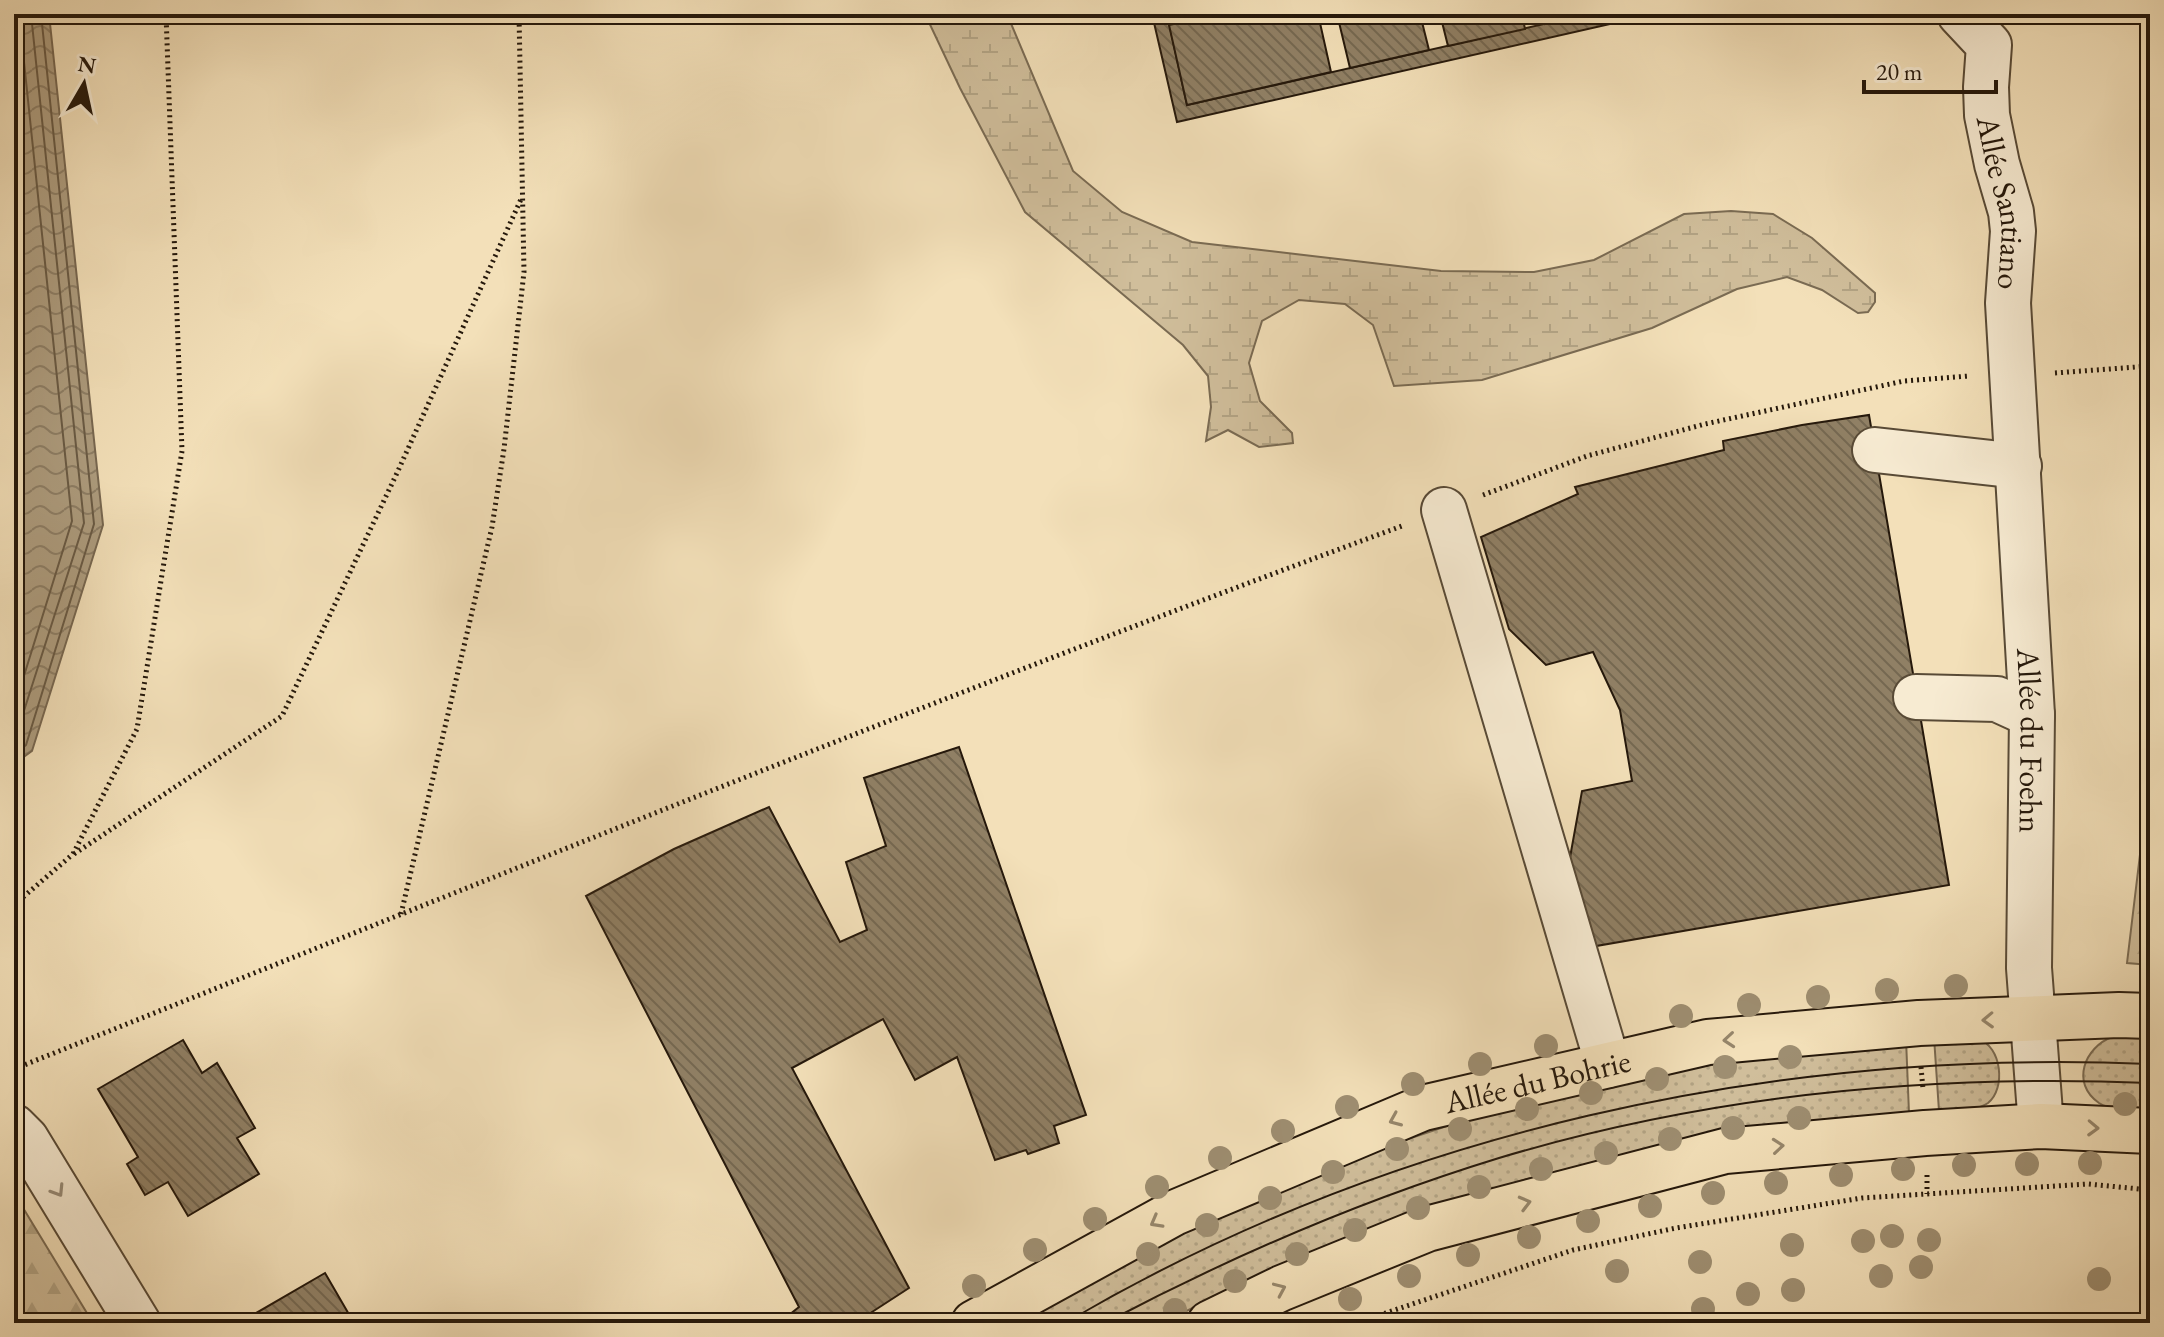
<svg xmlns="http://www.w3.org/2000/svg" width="2164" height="1337" font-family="'EB Garamond',serif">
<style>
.grass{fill:url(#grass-dots);stroke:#7a6b53;stroke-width:2}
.forest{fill:url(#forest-firs);stroke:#7a6b53;stroke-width:2}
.wetland{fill:url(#wetland-marsh);stroke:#7a6b53;stroke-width:2}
.water{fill:url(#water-waves);stroke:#776750;stroke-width:2}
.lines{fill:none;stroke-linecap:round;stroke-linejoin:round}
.shore{stroke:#695a44;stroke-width:2}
.building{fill:url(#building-back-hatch);stroke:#25180b;stroke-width:2}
.minor-casing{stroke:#584a36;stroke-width:48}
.major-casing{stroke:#25180b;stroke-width:48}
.path{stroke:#25180b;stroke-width:5;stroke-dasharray:2 4;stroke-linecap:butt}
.minor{stroke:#f7ebd2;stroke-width:44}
.major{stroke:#f3e0b9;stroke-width:44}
.tram{stroke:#25180b;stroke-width:2}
.tree{fill:#9e8e71}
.oneway{stroke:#96866b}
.oneway2{stroke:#988c78}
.labels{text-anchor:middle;stroke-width:7;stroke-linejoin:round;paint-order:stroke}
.street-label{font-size:32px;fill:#25180b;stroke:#f7ebd2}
</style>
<defs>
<pattern id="grass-dots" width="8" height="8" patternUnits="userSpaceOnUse" patternTransform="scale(2)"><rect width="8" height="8" fill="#d0be9b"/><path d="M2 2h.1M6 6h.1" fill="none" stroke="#b2a384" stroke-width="1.8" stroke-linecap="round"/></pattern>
<pattern id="forest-firs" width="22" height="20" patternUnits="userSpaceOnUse" patternTransform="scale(2)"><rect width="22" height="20" fill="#d0be9b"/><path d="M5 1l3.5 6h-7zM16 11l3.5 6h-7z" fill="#b2a384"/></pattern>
<pattern id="wetland-marsh" width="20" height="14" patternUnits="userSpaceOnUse" patternTransform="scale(2)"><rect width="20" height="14" fill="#d0be9b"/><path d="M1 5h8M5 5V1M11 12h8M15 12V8" fill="none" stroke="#b2a384"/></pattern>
<pattern id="water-waves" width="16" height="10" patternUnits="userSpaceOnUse" patternTransform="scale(2)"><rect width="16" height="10" fill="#ad9c7e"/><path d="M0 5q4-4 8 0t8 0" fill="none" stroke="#8d7e65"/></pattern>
<pattern id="building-back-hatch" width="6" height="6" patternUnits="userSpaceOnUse" patternTransform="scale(2)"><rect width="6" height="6" fill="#908065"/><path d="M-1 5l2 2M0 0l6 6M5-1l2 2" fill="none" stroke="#756851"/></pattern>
</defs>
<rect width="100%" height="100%" fill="#f3e0b9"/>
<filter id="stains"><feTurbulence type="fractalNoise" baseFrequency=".0025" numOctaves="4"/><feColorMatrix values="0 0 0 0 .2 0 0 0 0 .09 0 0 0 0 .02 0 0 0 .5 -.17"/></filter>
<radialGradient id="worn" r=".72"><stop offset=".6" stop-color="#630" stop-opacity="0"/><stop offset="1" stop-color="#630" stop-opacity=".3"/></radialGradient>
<!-- grass -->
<g class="grass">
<path d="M1934,1037C1948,1038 1965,1035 1978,1039C2002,1046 2006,1089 1988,1103C1975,1112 1954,1110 1939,1111Z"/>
<path d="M2112,1037L2150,1038V1110C2134,1109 2113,1112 2099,1103C2070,1083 2085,1047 2112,1037Z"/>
<path d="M1906,1039L1909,1113L1827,1119L1759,1130L1638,1152L1527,1179L1433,1207L1254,1278L1162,1323H1013C1070,1292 1125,1257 1184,1231C1307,1175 1434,1123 1565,1093C1678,1067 1791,1052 1906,1039Z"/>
</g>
<!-- forest -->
<g class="forest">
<path d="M2150,771V965L2127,963Z"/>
<path d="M14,1193L93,1323H14Z"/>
</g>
<!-- wetland -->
<path class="wetland" d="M925,14H1007L1073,171L1122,212L1192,242L1441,271L1534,272L1594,260L1684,214L1731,211L1773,214L1812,238L1875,293V302L1868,312L1858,313L1822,290L1787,277L1737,289L1652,328L1482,380L1394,386L1373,325L1345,304L1299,300L1262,321L1249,363L1260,401L1292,433L1293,443L1259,447L1228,430L1206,441L1211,407L1208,376L1183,345L1025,212L960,88Z"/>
<!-- water -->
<path class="water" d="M14,14H49L103,525L32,751L14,764Z"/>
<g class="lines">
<!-- shore -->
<g class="shore">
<path d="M14,708L72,521L19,14"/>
<path d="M14,742L84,523L31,14"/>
<path d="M14,755L26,745L94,524L41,14"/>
</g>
</g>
<!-- building -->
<g class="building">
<path d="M1152,14H1167L1187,105L1588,14H1654L1177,122Z"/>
<path d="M1220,14H1318L1331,72L1187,105L1169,25Z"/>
<path d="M1337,14H1420L1429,50L1350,68Z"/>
<path d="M1440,14H1522L1525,29L1448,46Z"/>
<path d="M1543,14H1588L1545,24Z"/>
<path d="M1869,415L1949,885L1596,946L1569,863L1582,791L1632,781L1620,710L1593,652L1546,665L1509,629L1481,537L1578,494L1575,487L1724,450L1723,441L1802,425Z"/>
<path d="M959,747L1086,1115L1054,1126L1059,1143L1028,1154L1026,1150L995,1160L957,1057L915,1080L883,1019L792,1068L909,1288L855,1323H794L789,1315L799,1307L586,896L674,849L769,807L840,942L867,930L846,862L886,846L864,778Z"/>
<path d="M183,1040L202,1073L217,1063L255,1128L237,1138L259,1174L188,1216L168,1182L145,1195L127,1164L138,1157L98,1089Z"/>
<path d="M325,1273L354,1323H239Z"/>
<path d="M2143,1281H2150V1323H2142Z"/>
</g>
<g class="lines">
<defs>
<g id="minor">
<path id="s1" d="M1960,14L1989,45L1986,87L1987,115L1997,164L2011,212L2013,231L2008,303L2032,715L2029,968L2041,1126"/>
<path d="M1875,450L2019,466"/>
<path d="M1444,510L1608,1065"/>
<path d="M1916,697L1997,699L2032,715"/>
<path d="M14,1127L26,1139L138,1323"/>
</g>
<g id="major">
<path id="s2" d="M974,1323L1174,1213L1423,1108L1708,1042L1919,1023L2119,1015L2150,1016"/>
<path d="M1210,1323L1282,1288L1427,1229L1725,1151L1925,1133L2041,1126L2150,1131"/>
</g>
</defs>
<!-- minor casing -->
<use href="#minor" class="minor-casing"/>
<!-- major casing -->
<use href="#major" class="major-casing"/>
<!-- path -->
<g class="path">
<path d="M2055,373L2150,366"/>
<path d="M1483,495L1587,456L1705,424L1904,381L1969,376"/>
<path d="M74,854L282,716L397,473L522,197"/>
<path d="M14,905L73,854L137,729L182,451L166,14"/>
<path d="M401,914L492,527L504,449L524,272L519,14"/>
<path d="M1921,1067L1923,1089"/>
<path d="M14,1069C476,885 936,697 1402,526"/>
<path d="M1927,1175V1194"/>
<path d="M1356,1323L1573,1250L1676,1228L1862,1198L2088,1184L2150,1190"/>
</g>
<!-- minor -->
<use href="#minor" class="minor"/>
<!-- major -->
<use href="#major" class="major"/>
<!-- tram -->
<g class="tram">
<path d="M1065,1323C1391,1131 1774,1048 2150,1064"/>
<path d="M1105,1323C1232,1256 1362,1200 1499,1158C1709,1095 1932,1074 2150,1083"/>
</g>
</g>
<!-- trees -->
<g class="tree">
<circle cx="1956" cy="986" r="12"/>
<circle cx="1887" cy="990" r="12"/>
<circle cx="1818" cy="997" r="12"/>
<circle cx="1749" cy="1005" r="12"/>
<circle cx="1681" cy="1016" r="12"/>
<circle cx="1546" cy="1046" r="12"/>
<circle cx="1790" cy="1057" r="12"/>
<circle cx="1480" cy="1064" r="12"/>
<circle cx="1725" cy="1067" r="12"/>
<circle cx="1657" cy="1079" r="12"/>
<circle cx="1413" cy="1084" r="12"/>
<circle cx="1591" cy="1093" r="12"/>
<circle cx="2125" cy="1104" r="12"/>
<circle cx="1347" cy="1107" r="12"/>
<circle cx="1527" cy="1109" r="12"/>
<circle cx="1799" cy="1118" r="12"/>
<circle cx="1733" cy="1128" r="12"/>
<circle cx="1460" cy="1129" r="12"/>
<circle cx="1283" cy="1131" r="12"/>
<circle cx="1670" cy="1139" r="12"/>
<circle cx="1397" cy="1149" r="12"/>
<circle cx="1606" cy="1153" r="12"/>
<circle cx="1220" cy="1158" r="12"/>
<circle cx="2090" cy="1163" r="12"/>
<circle cx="2027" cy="1164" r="12"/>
<circle cx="1964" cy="1165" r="12"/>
<circle cx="1541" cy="1169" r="12"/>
<circle cx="1903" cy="1169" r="12"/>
<circle cx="1333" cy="1172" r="12"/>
<circle cx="1841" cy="1175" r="12"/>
<circle cx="1776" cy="1183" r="12"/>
<circle cx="1157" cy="1187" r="12"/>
<circle cx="1479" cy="1187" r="12"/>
<circle cx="1713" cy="1193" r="12"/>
<circle cx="1270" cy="1198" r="12"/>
<circle cx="1650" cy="1206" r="12"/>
<circle cx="1418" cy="1208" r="12"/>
<circle cx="1095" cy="1219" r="12"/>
<circle cx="1588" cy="1221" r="12"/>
<circle cx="1207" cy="1225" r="12"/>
<circle cx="1355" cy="1230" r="12"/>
<circle cx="1892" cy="1236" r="12"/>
<circle cx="1529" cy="1237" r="12"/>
<circle cx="1929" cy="1240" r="12"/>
<circle cx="1863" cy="1241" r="12"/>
<circle cx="1792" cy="1245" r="12"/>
<circle cx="1035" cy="1250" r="12"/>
<circle cx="1148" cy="1254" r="12"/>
<circle cx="1297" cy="1254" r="12"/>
<circle cx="1468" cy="1255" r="12"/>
<circle cx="1700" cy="1262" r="12"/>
<circle cx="1921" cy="1267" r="12"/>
<circle cx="1617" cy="1271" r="12"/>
<circle cx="1409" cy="1276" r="12"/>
<circle cx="1881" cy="1276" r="12"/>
<circle cx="2099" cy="1279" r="12"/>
<circle cx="1235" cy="1281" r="12"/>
<circle cx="974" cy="1286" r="12"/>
<circle cx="1793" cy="1290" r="12"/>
<circle cx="1748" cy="1294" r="12"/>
<circle cx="1350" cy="1299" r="12"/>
<circle cx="1703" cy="1309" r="12"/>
<circle cx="1175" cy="1310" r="12"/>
</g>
<!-- one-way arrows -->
<defs><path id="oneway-chevron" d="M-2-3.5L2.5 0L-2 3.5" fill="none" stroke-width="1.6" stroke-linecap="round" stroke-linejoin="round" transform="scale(2)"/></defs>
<g class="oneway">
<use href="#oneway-chevron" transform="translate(1988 1020) rotate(178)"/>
<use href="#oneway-chevron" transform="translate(1729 1040) rotate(175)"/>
<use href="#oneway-chevron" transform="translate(1395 1120) rotate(157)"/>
<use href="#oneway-chevron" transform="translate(2093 1128) rotate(2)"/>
<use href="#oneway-chevron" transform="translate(1778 1146) rotate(-5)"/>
<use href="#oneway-chevron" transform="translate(1525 1203) rotate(-15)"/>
<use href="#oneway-chevron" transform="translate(1156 1222) rotate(151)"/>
<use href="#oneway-chevron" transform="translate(1280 1289) rotate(-24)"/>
</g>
<use class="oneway2" href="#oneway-chevron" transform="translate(58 1191) rotate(58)"/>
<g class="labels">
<!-- street labels -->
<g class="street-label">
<text dy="11" stroke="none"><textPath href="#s1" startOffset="202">Allée Santiano</textPath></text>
<text dy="11" stroke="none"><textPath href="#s1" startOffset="742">Allée du Foehn</textPath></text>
<text dy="11" stroke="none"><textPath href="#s2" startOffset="616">Allée du Bohrie</textPath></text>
</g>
</g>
<!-- margin -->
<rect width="2164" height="1337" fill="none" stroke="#f3e0b9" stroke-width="48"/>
<rect x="16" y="16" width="2132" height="1305" fill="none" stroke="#25180b" stroke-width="4"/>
<rect x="24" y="24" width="2116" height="1289" fill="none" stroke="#25180b" stroke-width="2"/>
<!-- north arrow -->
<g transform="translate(84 84) rotate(9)" stroke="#f7ebd2" stroke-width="6" paint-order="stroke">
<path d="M0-6L14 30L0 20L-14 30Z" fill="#25180b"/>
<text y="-12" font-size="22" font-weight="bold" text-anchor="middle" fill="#25180b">N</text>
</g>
<!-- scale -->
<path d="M1864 80v12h132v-12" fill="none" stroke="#25180b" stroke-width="4"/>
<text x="1876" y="80" font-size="24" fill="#25180b" stroke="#f7ebd2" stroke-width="6" paint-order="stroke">20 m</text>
<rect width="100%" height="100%" filter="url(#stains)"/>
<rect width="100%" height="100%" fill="url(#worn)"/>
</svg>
